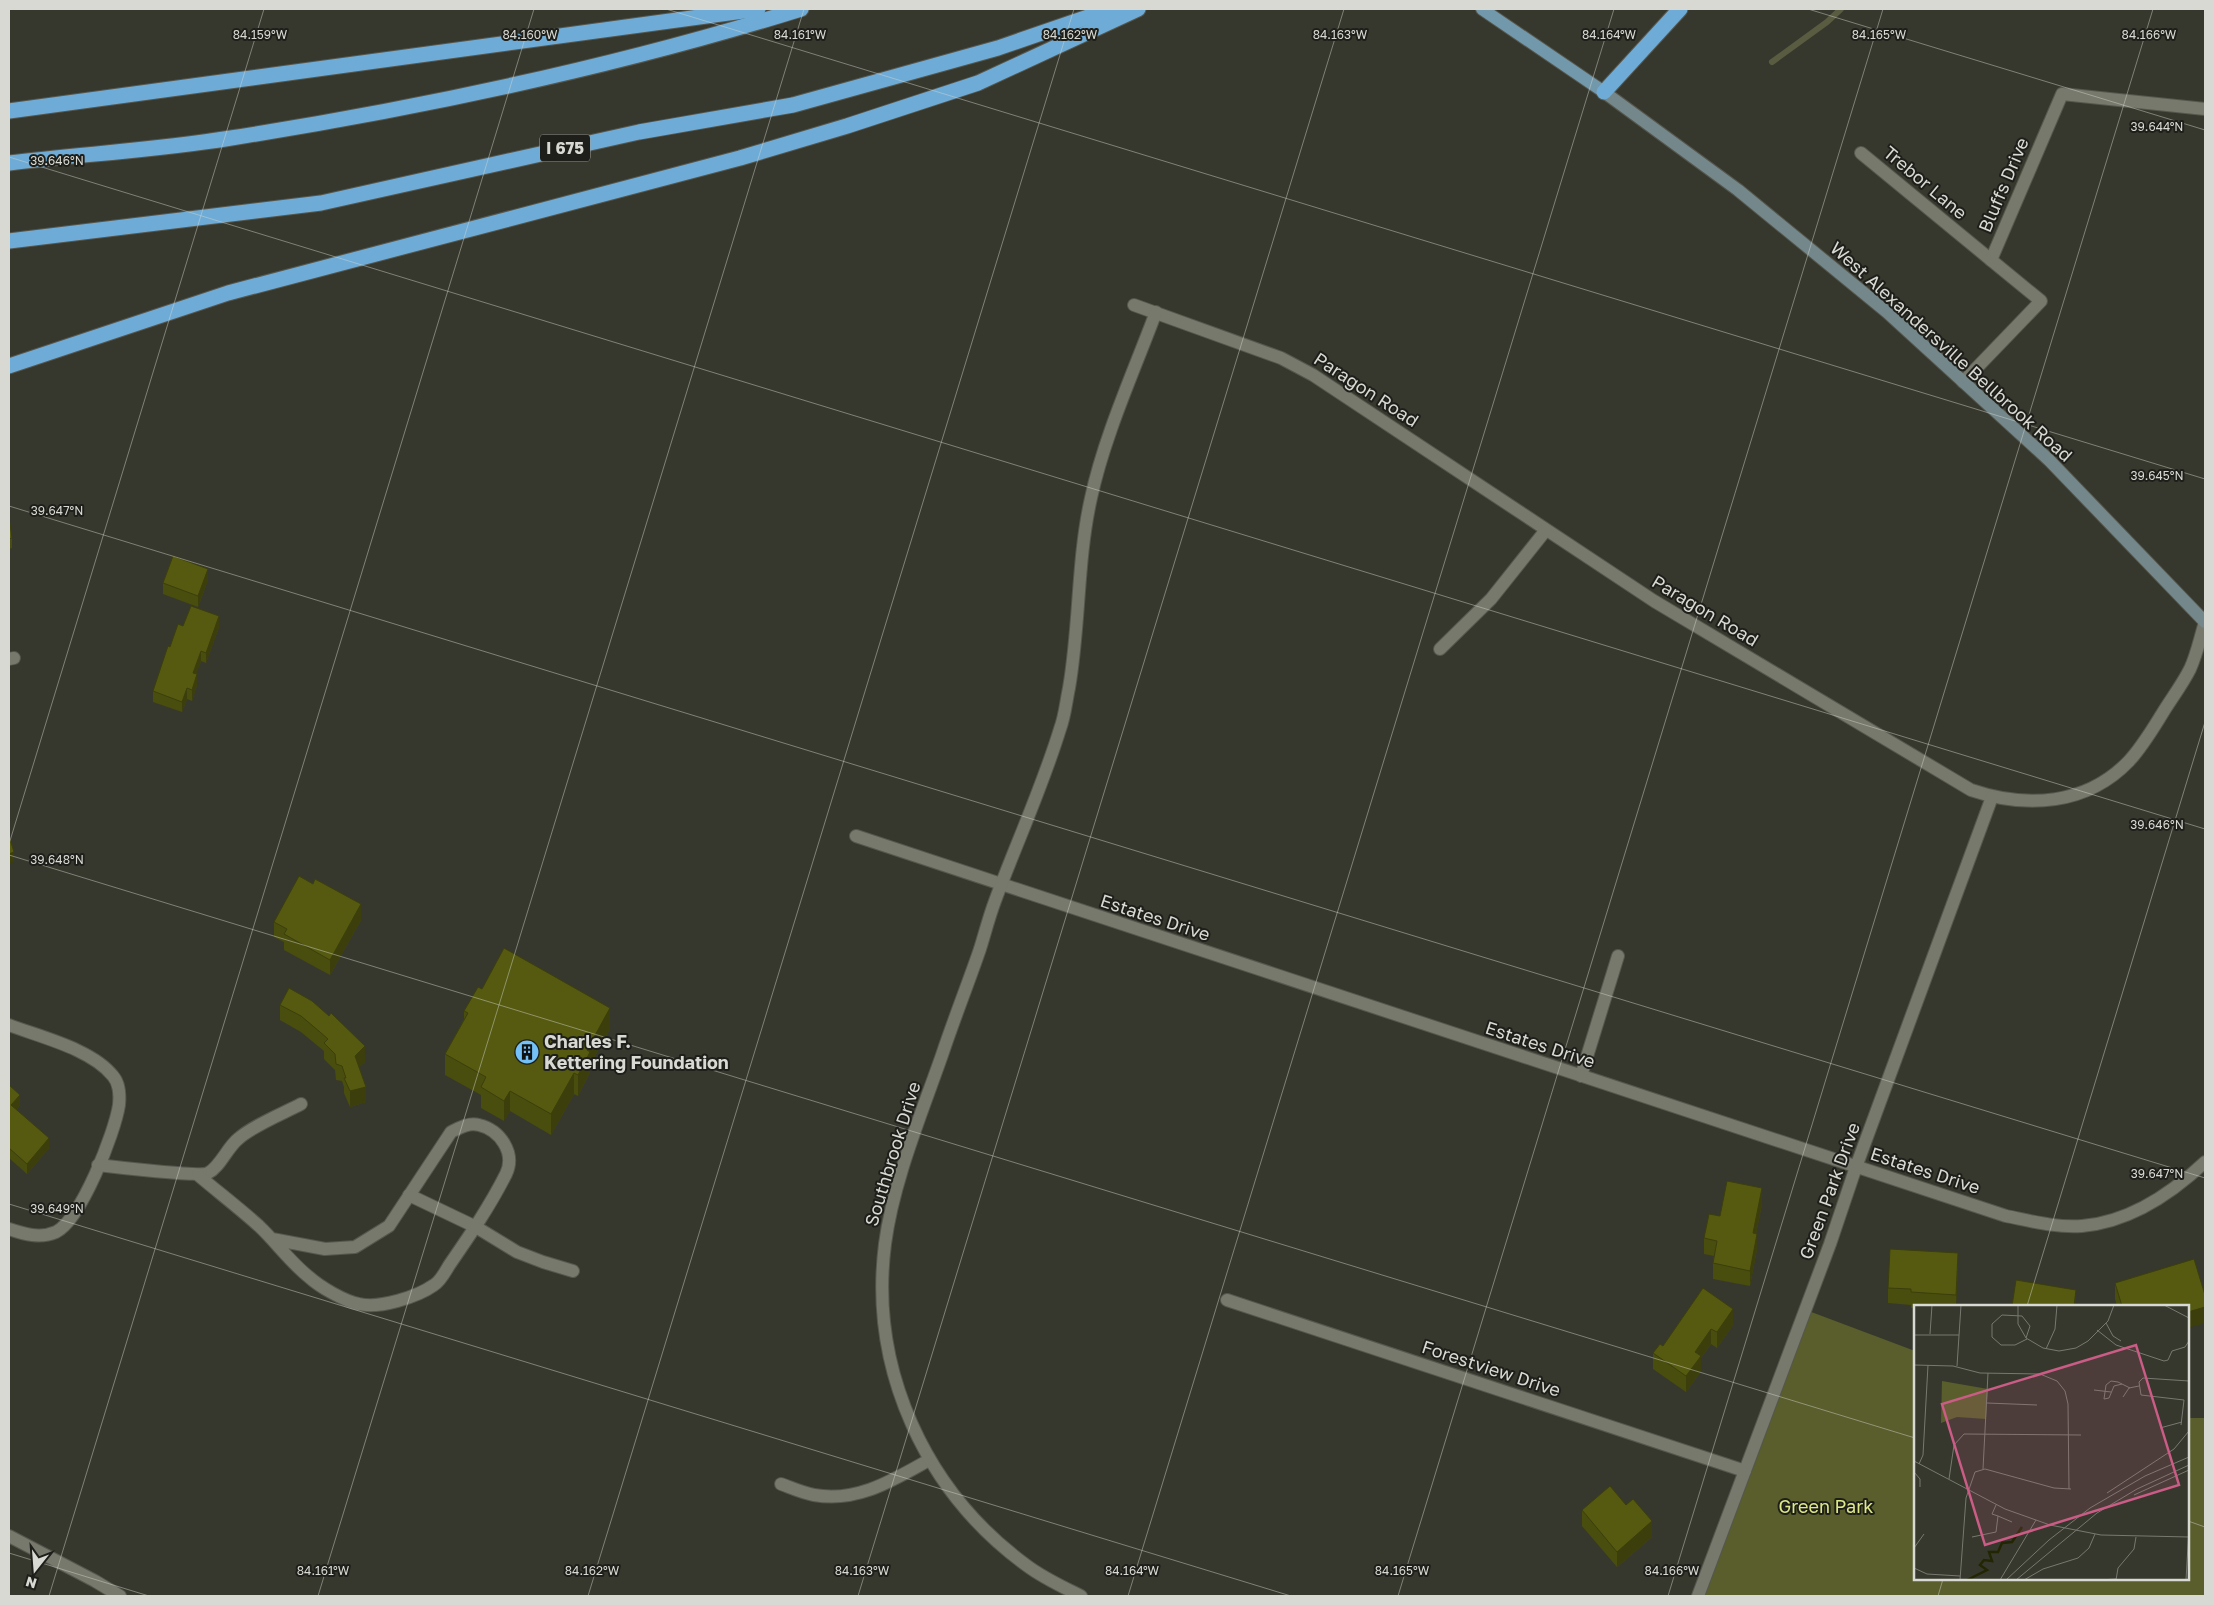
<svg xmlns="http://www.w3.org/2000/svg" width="2214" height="1605" font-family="'Golos Text',sans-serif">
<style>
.green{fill:#595e2c}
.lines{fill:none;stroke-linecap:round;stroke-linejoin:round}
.stream{stroke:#595c40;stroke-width:6}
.minor-casing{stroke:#56574e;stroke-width:14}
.secondary-casing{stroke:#56574e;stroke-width:14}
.primary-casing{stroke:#56574e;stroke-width:14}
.motorway-casing{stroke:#56574e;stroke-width:17}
.minor{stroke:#77796c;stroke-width:12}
.secondary{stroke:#74888c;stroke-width:12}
.primary{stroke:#7298ac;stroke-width:12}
.motorway{stroke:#6eacd7;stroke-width:15}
.wall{fill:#494d0e}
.shaded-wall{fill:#3c3f0b}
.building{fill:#555a10;stroke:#3c3f0b}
.ticks{fill:none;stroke:#d8d9d2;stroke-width:1;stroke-opacity:0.45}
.labels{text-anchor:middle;stroke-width:4;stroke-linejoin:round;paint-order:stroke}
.shield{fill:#1e1f1a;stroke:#a0a19b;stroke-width:1}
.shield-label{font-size:16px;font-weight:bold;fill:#d8d9d2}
.street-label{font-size:18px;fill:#d8d9d2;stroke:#1e1f1a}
.poi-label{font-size:18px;font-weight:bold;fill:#d8d9d2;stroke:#1e1f1a;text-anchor:start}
.park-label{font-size:18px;fill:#dfe987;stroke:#1e1f1a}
.inset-river{fill:none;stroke:#232602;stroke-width:2.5}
.inset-road{fill:none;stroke:#77786f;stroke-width:1}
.view{fill:#ca5c85;fill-opacity:0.15;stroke:#ca5c85;stroke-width:2.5}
.inset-edge{fill:none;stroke:#d8d9d2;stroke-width:2.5}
.ticks-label{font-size:12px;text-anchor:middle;fill:#d8d9d2;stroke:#1e1f1a;stroke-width:4;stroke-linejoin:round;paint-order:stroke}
</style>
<rect width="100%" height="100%" fill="#37382d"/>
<!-- green -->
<path class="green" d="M1806,1310L1915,1351V1579H2188V1418H2205V1596H1698Z"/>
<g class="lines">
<!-- stream -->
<path class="stream" d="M1772,62L1827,22L1841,9"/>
<defs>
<g id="minor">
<path d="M1861,153L1991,260"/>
<path d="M1134,305L1281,358L1313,375L1654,601L1971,790C2027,809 2087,805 2129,761C2142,747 2152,730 2162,714C2171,699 2182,685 2190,669C2197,654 2200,638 2205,622"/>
<path d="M1963,382L2041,301L1991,260L2062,94L2205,109"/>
<path d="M1440,649L1491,599L1546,530"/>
<path d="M9,659L14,658"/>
<path d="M856,836L2006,1216C2031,1221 2057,1228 2082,1226C2130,1222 2171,1194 2205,1162"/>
<path d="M9,1025C40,1037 92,1049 113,1076C119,1083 120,1095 119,1105C115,1132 81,1220 56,1232C40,1239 24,1234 9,1229"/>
<path d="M1581,1076L1618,956"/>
<path d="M98,1165C114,1167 200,1177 208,1173C220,1167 227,1148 238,1139C252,1126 284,1113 301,1104"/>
<path d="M198,1175C218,1192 239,1208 259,1226C276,1242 290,1262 309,1277C320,1287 344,1301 359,1304C379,1309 417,1297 434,1285C441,1281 446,1270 450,1264C470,1235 490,1206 506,1174C516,1153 500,1130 479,1125C469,1122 459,1128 451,1132L389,1226L355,1247L325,1249L272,1239"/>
<path d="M409,1195L476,1227L517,1252L543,1262L573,1271"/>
<path d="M1227,1300L1745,1471"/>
<path d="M781,1484C792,1488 803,1493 814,1495C857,1503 893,1480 929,1460"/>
<path d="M9,1536L95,1581L120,1596"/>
<path d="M1081,1596C1063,1587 1043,1578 1026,1565C925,1491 869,1369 885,1244C893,1182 921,1115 942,1055C954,1019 968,984 980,949C985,933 989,917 995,901C1016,844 1042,788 1060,729C1065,716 1066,702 1069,688C1080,625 1077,560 1091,498C1104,437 1134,371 1156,312"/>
<path d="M1698,1596L1830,1244L1856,1167L1992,797"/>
</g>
<path id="secondary" d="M1604,92L1738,190L1887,312L2049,460L2205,622"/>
<path id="primary" d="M1482,9L1604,92"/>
<g id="motorway">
<path d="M1604,92L1680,9"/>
<path d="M9,111L758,9"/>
<path d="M9,163C83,154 158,150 231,138C421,108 618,66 801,9"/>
<path d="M9,241L321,203L639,132L793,105L998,48L1111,9"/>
<path d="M9,366L228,293L740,158L847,126L978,83L1138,9"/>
</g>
</defs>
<!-- minor casing -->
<use href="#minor" class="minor-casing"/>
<!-- secondary casing -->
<use href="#secondary" class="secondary-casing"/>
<!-- primary casing -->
<use href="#primary" class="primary-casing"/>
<!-- motorway casing -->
<use href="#motorway" class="motorway-casing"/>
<!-- minor -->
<use href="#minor" class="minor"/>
<!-- secondary -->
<use href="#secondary" class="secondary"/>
<!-- primary -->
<use href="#primary" class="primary"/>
<!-- motorway -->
<use href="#motorway" class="motorway"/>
</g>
<!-- wall -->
<g class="wall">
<path d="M9,524L12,538V548L9,549Z"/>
<path d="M208,580L198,607L163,594V583Z"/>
<path d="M183,626L219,627L206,663L201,661L196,674L197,685L192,701L187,699L182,712L153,702V691L170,647Z"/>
<path d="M361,920L330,975L284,950V942L274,937V922Z"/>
<path d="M289,988L365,1062L359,1067L366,1102L350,1107L344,1093V1087L342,1081L336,1080L335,1070L324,1059V1051L301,1032L280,1020V1005Z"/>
<path d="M482,989L610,1029L590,1065V1072L578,1096L574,1094L551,1135L510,1111L504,1121L481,1108V1095L445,1075V1054L464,1019V1011Z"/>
<path d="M9,1085L20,1105L16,1110L49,1148L27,1174L9,1158Z"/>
<path d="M1762,1204L1756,1234L1757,1249L1750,1286L1713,1279V1263L1714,1256L1704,1254V1238L1720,1216Z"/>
<path d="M1958,1269L1956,1306H1915V1308H1911V1305L1888,1303V1288Z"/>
<path d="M2115,1283L2188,1306H2117L2115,1299Z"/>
<path d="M1703,1288L1733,1325L1717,1348L1711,1344L1701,1358V1371L1686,1392L1653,1369V1353L1663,1346Z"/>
<path d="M1582,1510L1652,1537L1617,1567L1582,1526Z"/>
</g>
<!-- shaded-wall -->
<g class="shaded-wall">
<path d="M208,569V580L198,607V596Z"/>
<path d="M219,616V627L206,663V653Z"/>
<path d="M201,651V661L193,683V673Z"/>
<path d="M197,674V685L192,701V690Z"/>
<path d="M187,688V699L182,712V702Z"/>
<path d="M14,852V862L9,864V854Z"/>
<path d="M361,904V920L330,975V960Z"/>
<path d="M610,1008V1029L590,1065V1072L578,1096V1075L587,1050Z"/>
<path d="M365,1046V1062L355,1071V1056Z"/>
<path d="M574,1073V1094L551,1135V1114Z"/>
<path d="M366,1087V1102L350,1107V1091Z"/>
<path d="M510,1091V1111L504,1121V1101Z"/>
<path d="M20,1095V1105L11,1116V1105Z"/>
<path d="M49,1138V1148L27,1174V1164Z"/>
<path d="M1762,1188V1204L1753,1249V1233Z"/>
<path d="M1757,1234V1249L1750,1286V1271Z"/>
<path d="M1958,1253V1269L1956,1306V1295Z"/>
<path d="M2076,1290V1306H2074Z"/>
<path d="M2205,1307V1323L2188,1328V1312Z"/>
<path d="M1733,1309V1325L1717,1348V1332Z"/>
<path d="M1711,1329V1344L1701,1358V1371L1686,1392V1376L1695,1352Z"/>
<path d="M1652,1521V1537L1617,1567V1552Z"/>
</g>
<!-- building -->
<g class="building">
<path d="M9,524H10L12,538L9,539Z"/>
<path d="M173,556L208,569L198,596L163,583Z"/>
<path d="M191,606L219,616L206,653L201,651L193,673L197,674L192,690L187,688L182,702L153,691L168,646L170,647L178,624L183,626Z"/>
<path d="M9,836L14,852L9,854Z"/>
<path d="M299,876L313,884L315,879L361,904L330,960L284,934L287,929L274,922Z"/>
<path d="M504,948L610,1008L587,1050L590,1052L578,1075L574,1073L551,1114L510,1091L504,1101L481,1087L486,1077L445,1054L468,1013L464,1011L478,987L482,989Z"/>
<path d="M289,988L312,1001L329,1016L331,1013L365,1046L355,1056L366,1087L350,1091L344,1078H346L342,1066L336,1064L335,1054L324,1043L328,1039L320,1032L301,1016L280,1005Z"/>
<path d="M9,1085L20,1095L11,1105L49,1138L27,1164L9,1148Z"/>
<path d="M1727,1181L1762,1188L1753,1233L1757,1234L1750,1271L1713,1263L1717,1241L1704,1238L1709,1214L1720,1216Z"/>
<path d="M1890,1249L1958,1253L1956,1295L1911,1292V1289L1888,1288Z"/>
<path d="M2194,1259L2205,1295V1307L2188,1312V1306H2122L2115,1283Z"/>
<path d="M2016,1280L2076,1290L2074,1306H2012Z"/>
<path d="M1703,1288L1733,1309L1717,1332L1711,1329L1695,1352L1701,1356L1686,1376L1653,1353L1660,1344L1663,1346Z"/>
<path d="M1610,1486L1626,1505L1633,1499L1652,1521L1617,1552L1582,1510Z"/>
</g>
<!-- ticks -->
<path class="ticks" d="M666,9L2205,479M1808,9L2205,130M9,157L2205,829M9,506L2205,1178M9,844L264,9M9,855L1915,1438M9,1204L1291,1596M2027,1306L2205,722M2188,1521L2205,1527M9,1553L149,1596M49,1596L534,9M318,1596L804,9M588,1596L1074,9M858,1596L1344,9M1128,1596L1614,9M1398,1596L1883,9M1668,1596L2153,9M1938,1596L1943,1579"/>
<!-- icons -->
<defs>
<symbol id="building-disc" viewBox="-11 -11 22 22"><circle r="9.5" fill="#73c1f6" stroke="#1e1f1a"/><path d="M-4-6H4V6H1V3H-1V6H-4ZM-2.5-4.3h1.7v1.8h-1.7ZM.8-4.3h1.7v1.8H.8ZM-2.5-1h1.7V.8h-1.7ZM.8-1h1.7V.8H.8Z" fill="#111"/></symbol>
</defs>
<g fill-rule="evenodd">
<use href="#building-disc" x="513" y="1038" width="28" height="28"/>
</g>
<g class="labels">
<!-- shield labels -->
<rect class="shield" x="540" y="134.5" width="50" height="27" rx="4"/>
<g class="shield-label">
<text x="565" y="154">I 675</text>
</g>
<!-- street labels -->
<g class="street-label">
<text transform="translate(1925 183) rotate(40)" y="6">Trebor Lane</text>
<text transform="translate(2004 185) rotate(-67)" y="6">Bluffs Drive</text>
<text transform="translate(1951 352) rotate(42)" y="6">West Alexandersville Bellbrook Road</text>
<text transform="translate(1366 390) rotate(33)" y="6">Paragon Road</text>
<text transform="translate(1705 611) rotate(31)" y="6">Paragon Road</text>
<text transform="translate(1155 918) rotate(18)" y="6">Estates Drive</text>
<text transform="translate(1540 1045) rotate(18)" y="6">Estates Drive</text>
<text transform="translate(893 1154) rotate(-73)" y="6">Southbrook Drive</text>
<text transform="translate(1925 1171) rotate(18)" y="6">Estates Drive</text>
<text transform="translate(1830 1191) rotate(-70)" y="6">Green Park Drive</text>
<text transform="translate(1491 1369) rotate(18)" y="6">Forestview Drive</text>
</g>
<!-- poi labels -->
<g class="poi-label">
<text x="544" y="1048">Charles F.<tspan x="544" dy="21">Kettering Foundation</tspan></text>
</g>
<!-- park labels -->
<g class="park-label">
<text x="1826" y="1513">Green Park</text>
</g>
</g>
<!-- overview -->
<g transform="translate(1914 1305)">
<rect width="275" height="275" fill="#37382d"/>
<path d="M28,76L74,84L72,114L43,112L27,118Z" fill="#595e2c"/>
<path class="inset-river" d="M53,275L73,265L66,260L70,255L78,256L75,247H84L88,238L98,237L108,222"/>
<path class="inset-road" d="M104,0V19L112,33L129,43L145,46L162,43L174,36L194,16L200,0M250,0L275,13M192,18L199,31L207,36M183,25L202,40L250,56L254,55L258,46L271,42L275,36M16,29L18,0M0,30H45M112,33L116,21L108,11L88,10L78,19V32L87,40H101L113,34M132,44L141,24L143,0M0,60L39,61L66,68L126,69L143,76L151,86L154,99L155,184M43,61L47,0M208,79L200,81L195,93L190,94L192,80L197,76L204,77L216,83M180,85L197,87M209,92L215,83L225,81M73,98L123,100M267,120L270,95L227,90L225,77L229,73L275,76M246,123L268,117M0,156L91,204L136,220L187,230L275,232M5,159L9,150L14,60M69,164L74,68M0,167L6,174V182M35,174L40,140L50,129L167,130M193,188L260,144L275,126M220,190L275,165M84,211L98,217M58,232L82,227L84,211L78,209L82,200M0,243L10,229M0,263L13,269L46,271M46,275L52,193L61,167L71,164L140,183L157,184M86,275L122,215M92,275L135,235L176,203L231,171L275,152M102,275L183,208L223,184L275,160M110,275L129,264L164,253L175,243L181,229M185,275L202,274M202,275L204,263L220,244L222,232M272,275L275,223"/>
<path class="view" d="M222,40L265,180L71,240L28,99Z"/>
<rect width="275" height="275" class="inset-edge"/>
</g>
<g class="ticks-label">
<text x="260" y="39">84.159°W</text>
<text x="530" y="39">84.160°W</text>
<text x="800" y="39">84.161°W</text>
<text x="1070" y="39">84.162°W</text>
<text x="1340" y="39">84.163°W</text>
<text x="1609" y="39">84.164°W</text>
<text x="1879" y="39">84.165°W</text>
<text x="2149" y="39">84.166°W</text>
<text x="2157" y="131">39.644°N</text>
<text x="57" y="165">39.646°N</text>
<text x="2157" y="480">39.645°N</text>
<text x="57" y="515">39.647°N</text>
<text x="2157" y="829">39.646°N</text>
<text x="57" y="864">39.648°N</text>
<text x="2157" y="1178">39.647°N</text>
<text x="57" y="1213">39.649°N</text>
<text x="323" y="1575">84.161°W</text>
<text x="592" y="1575">84.162°W</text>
<text x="862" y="1575">84.163°W</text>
<text x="1132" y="1575">84.164°W</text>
<text x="1402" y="1575">84.165°W</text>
<text x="1672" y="1575">84.166°W</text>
</g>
<!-- border -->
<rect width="2214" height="1605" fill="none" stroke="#d8d9d2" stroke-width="20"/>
<!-- north arrow -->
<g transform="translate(35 1570) rotate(197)" stroke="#1e1f1a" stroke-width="4" paint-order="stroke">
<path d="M0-4L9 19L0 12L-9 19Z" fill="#d8d9d2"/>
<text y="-8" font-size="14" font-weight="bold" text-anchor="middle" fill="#d8d9d2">N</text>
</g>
</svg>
